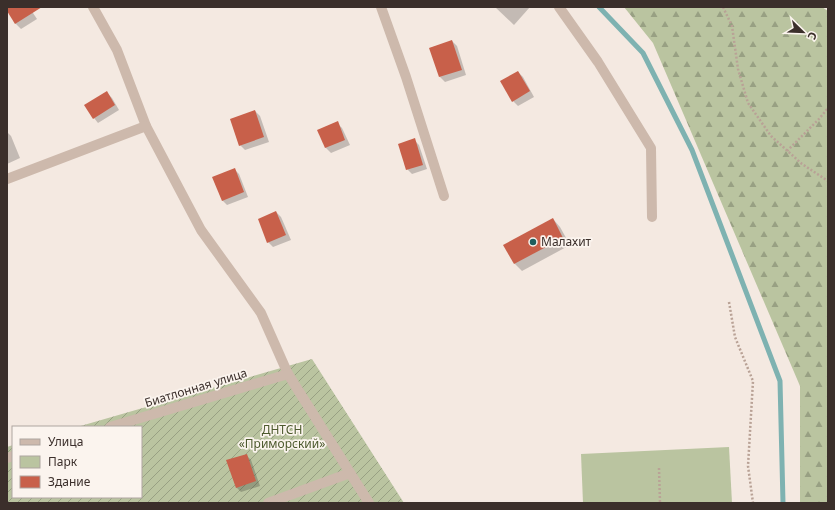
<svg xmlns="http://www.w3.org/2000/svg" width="835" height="510" font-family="'Noto Sans',sans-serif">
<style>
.forest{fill:url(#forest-firs)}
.park{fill:#bac4a0}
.garden{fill:url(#garden-furrows)}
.shadow{fill:#0003}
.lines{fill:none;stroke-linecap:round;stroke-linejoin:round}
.stream{stroke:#7eb2b1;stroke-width:5}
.building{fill:#c8604a}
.path{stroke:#b9a296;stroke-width:2.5;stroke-dasharray:2 2;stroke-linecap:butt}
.street{stroke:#cdb9ac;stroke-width:10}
.poi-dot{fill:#1f5e5e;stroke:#fbf4ee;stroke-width:1.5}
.labels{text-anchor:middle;stroke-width:3.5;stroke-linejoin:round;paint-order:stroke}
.poi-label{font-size:12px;fill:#3b2f2b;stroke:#fbf4ee;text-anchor:start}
.street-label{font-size:12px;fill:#3b2f2b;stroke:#fbf4ee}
.park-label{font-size:12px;fill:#4d5a2e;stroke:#fbf4ee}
</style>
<defs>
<pattern id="forest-firs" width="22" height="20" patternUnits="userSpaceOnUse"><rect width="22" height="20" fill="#bac4a0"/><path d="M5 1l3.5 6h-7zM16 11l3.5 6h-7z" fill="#98a083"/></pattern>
<pattern id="garden-furrows" width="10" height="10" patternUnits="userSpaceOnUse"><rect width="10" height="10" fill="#bac4a0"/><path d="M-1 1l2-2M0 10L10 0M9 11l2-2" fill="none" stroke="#98a083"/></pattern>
</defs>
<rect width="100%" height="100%" fill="#f4e9e1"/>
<!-- forest -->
<path class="forest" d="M624,7H822L828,11V503H800V386L653,43Z"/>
<!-- park -->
<path class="park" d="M729,447L732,503H583L581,454Z"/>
<!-- garden -->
<path class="garden" d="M312,359L404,503H7V447L13,445V497H141V427H77Z"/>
<!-- shadow -->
<g class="shadow">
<path d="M7,7H29L37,19L21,29L16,24L7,9Z"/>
<path d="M495,7H530L514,25Z"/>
<path d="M452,41L457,46L466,75L445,82L440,77L430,48Z"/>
<path d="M518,72L523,77L534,97L518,106L513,101Z"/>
<path d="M107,93L112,98L119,110L98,123L94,118Z"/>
<path d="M255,111L260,116L269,142L245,150L240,145Z"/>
<path d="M337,123L342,128L350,145L331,153L326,148L319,131Z"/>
<path d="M7,132L11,136L20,158L7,164Z"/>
<path d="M414,140L419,145L427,169L412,174L407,169Z"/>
<path d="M234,169L239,174L248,197L227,205L222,200Z"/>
<path d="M276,212L281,217L291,240L273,247L268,242Z"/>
<path d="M553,219L560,227L570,245L522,271L515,264L505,245Z"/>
<path d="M246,455L251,460L260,486L241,492L236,487Z"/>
</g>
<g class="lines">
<!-- stream -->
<path class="stream" d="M599,7L643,53L692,150L780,381L783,503"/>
</g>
<!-- building -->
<g class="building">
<path d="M7,7H42L15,24L7,11Z"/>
<path d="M452,40L462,70L439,77L429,48Z"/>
<path d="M518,71L530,91L512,102L500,81Z"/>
<path d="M107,91L115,105L93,119L84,105Z"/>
<path d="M255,110L264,137L239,146L230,119Z"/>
<path d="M338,121L345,140L325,148L317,130Z"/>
<path d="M415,138L423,165L406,170L398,144Z"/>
<path d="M235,168L244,192L222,201L212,177Z"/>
<path d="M276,211L286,235L267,243L258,219Z"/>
<path d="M553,218L563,238L514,264L503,245Z"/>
<path d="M247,454L256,481L236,488L226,460Z"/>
</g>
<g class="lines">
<!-- path -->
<g class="path">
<path d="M723,7L732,26L738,69L748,103L771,136L802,164L828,181"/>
<path d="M787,151L819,119L828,108"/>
<path d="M729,302L735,337L753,381L748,466L753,503"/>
<path d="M659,468L660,503"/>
</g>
<!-- street -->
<g class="street">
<path d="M93,7L117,50L146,126L201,230L261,313L288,374L369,503"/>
<path d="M381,7L406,77L444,196"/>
<path d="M559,7L598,62L651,148L652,217"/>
<path d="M7,179L146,126"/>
<path d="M110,427L288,374"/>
<path d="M7,458L13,456"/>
<path d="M268,503L350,473"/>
</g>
</g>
<!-- markers -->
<circle class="poi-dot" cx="533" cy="242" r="4"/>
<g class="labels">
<!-- poi labels -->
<g class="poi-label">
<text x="541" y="246">Малахит</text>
</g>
<!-- street labels -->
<g class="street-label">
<text transform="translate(196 388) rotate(-17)" y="4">Биатлонная улица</text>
</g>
<!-- park labels -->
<g class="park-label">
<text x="282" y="434">ДНТСН<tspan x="282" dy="14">«Приморский»</tspan></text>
</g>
</g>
<!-- border -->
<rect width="835" height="510" fill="none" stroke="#3b2f2b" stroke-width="16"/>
<!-- legend -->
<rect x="12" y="426" width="130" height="72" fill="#fbf4ee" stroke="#aea5a0"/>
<rect x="20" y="439" width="20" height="6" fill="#cdb9ac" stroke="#aea5a0"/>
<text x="48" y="446" font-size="12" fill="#3b2f2b">Улица</text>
<rect x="20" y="456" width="20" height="12" fill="#bac4a0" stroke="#aea5a0"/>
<text x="48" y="466" font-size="12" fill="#3b2f2b">Парк</text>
<rect x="20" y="476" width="20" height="12" fill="#c8604a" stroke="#aea5a0"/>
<text x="48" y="486" font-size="12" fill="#3b2f2b">Здание</text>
<!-- north arrow -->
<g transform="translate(803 32) rotate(113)" stroke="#fbf4ee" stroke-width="3" paint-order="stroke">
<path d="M0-3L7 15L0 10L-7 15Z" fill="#3b2f2b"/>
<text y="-6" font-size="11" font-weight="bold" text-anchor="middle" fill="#3b2f2b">С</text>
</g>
</svg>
